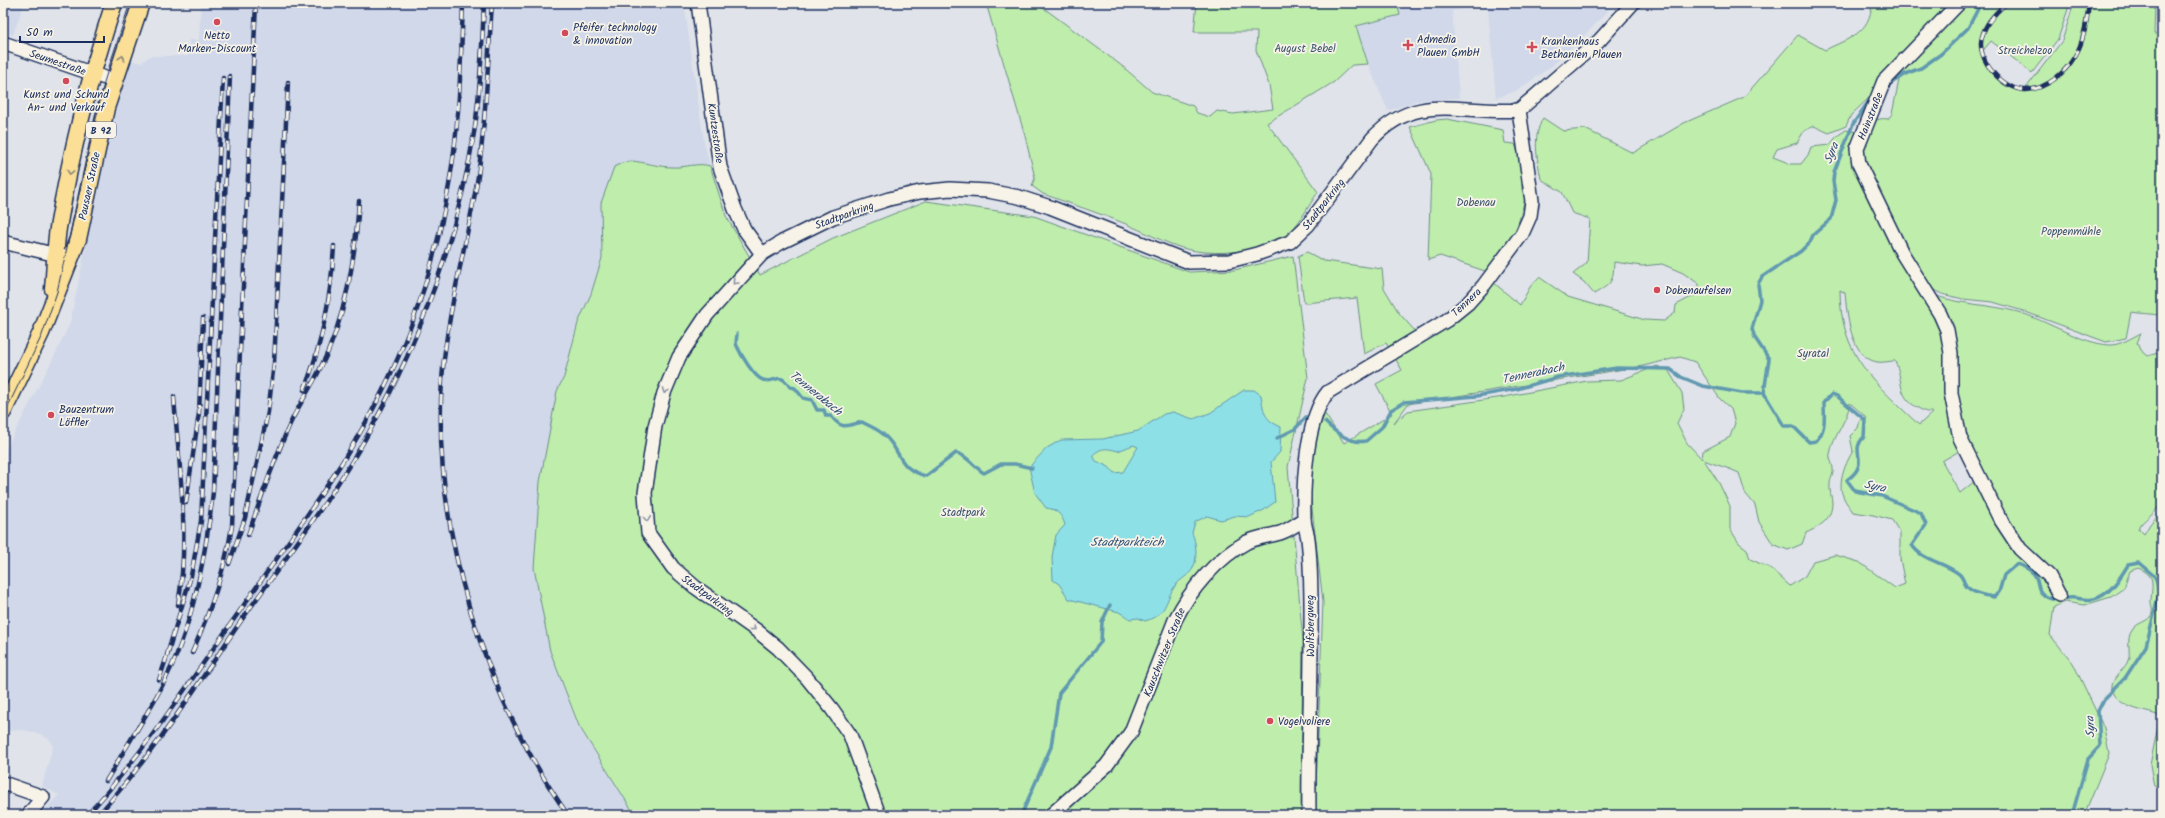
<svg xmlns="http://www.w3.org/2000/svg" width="2165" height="818" font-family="Kalam,sans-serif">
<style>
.built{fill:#d0d8ea}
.green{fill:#beedac;stroke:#6c8e85;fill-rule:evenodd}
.water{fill:#8ee0e7;stroke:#6099b0;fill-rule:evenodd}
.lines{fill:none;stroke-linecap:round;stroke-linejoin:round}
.stream{stroke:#6099b0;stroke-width:3.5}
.minor-casing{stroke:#1b2f5e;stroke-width:16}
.major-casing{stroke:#1b2f5e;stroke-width:19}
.minor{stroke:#f7f3e8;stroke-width:13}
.major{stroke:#fbdf96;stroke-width:16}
.tram{stroke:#1b2f5e;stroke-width:1}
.rail-casing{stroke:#1b2f5e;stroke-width:4.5}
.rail{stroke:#f7f3e8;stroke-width:3;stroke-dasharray:9;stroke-linecap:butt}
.oneway{stroke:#8b877a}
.oneway2{stroke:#8991a3}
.poi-dot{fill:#d1495b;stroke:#f7f3e8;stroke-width:1.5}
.labels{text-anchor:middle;stroke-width:3.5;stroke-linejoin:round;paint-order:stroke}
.shield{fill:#f7f3e8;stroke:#5d6a87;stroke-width:1}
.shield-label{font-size:10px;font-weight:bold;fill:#1b2f5e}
.poi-label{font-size:11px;fill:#1b2f5e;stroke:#f7f3e8;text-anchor:start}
.park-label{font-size:11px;fill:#3c556e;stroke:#f7f3e8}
.street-label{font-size:11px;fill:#1b2f5e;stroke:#f7f3e8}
.water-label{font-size:12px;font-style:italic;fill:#325279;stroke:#f7f3e8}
</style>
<rect width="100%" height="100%" fill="#e0e3e9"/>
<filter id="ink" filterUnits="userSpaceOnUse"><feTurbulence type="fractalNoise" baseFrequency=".025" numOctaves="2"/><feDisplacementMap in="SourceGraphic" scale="8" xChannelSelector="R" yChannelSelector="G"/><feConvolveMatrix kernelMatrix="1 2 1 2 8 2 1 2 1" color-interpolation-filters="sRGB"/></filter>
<g filter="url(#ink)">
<!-- built -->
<g class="built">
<path d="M3,3H24L13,35L3,32Z"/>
<path d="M201,3H684L704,142L710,166L705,164L672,167L651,163L601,228L602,258L591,294L578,323L564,377L557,391L550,651L578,726L635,815H40L59,795L42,786L53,746L51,741L41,734L24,730L3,731V455L54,357L70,323L105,155L129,60L141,63L150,56H188L189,40H199Z"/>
<path d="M1412,3H1615L1592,28L1552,66L1516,91L1496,98L1488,10L1484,5L1452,11L1459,98L1416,101L1388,111L1368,64L1356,26L1399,15L1398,7Z"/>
</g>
<!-- green -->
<g class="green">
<path d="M986,3H1032L1045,9L1122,66L1152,92L1193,106L1197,113L1210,117L1217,111L1233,114L1273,109L1269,85L1256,50L1257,32H1194L1197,3H1412L1398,7L1400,15L1356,26L1368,64L1352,65L1334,82L1267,123L1318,192C1308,206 1298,228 1283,238C1257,254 1205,257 1176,246C1159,240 1143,231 1126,224C1099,213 1071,204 1043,194L1032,186L1035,178L1025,136Z"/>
<path d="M1872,3H1945L1946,7L1907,47L1898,64L1875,92L1851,115L1846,126L1829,133L1814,126L1804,131L1797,143L1777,149L1773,157L1791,164H1801L1808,155L1811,147L1830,145L1837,136L1846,130L1863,133C1870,123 1876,117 1888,119L1892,114L1900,75L1911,58L1963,3H2070L2058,39L2032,73L1991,41L1981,53C1989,74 2002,86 2023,92L2062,41L2074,3H2155L2154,34L2162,35V316C2151,313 2142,314 2131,312L2126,338L2106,342L2023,311L1993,302L1963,299L1942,294L1930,288L1919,275L1900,245L1887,217L1883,220L1916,285L1937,317L1944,339L1949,372L1945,401L1961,450L1942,461L1960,493L1975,481L1995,520L2011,544L2016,534C2003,522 1999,508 1991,493C1976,462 1958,431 1953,396C1951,381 1953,366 1952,351C1951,329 1941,313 1931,294C1959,305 1989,304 2018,312C2046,320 2082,344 2110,345C2121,345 2131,338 2141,333L2137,343L2140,350L2147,356L2162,352V504L2141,524L2139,529L2144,534L2150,524L2162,511V789L2154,786L2150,765L2160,716C2144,710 2121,709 2113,692C2108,681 2122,672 2127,663C2133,652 2124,640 2133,629C2137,623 2146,622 2150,617C2155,611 2150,606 2151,600C2152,585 2156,575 2138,568L2130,571L2124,588L2111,597L2085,605L2064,602L2054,607L2050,635L2073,663L2104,728L2109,754L2084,815H1315L1323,602L1309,483L1314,439L1325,414L1344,443L1392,414L1376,384L1402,370L1386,343L1364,354L1357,298L1304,303L1298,256L1307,252L1324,261L1382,269L1384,288L1399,313L1422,339L1472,305L1493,282L1520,305L1530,287L1539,277L1568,297L1645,320L1664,321L1675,313L1676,305L1699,293V284L1683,273L1662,264L1642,266L1614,262C1613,283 1612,283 1594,294L1584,282L1573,274L1587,263L1590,219L1572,213L1562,192L1541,179C1537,156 1532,138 1543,118L1563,131L1585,129L1633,153L1684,123L1744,97L1798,35L1825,50C1849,38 1870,34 1872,3ZM1840,290L1845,293C1847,314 1850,357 1877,362C1882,363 1889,361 1895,361C1904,380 1896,396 1918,408C1924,411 1926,413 1933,412L1919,425C1875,383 1840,356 1840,290ZM1680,357L1695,362L1720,399L1731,409L1735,423L1730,437L1703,451L1702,459L1687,443L1677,423L1684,409L1682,393L1668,370L1657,366L1621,380L1587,381L1504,397L1408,411L1394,423L1408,404L1643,366ZM1850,403L1867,418L1860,420L1858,428L1850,436L1853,451C1846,462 1837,483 1843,496C1845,502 1850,507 1853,512L1873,515L1892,520L1900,533V559L1905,584L1895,588L1859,562L1835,555L1813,561L1805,576L1790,586L1770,568L1750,559L1747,549L1739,543L1730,529V506L1719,483L1704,460C1715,465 1727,467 1739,473L1745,493L1755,505L1759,522L1773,544L1788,550L1802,544L1806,533C1819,527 1832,520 1832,503C1832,497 1829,490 1830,484C1830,479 1834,474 1833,469C1833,464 1829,459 1830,454C1833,436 1847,422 1850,403Z"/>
<path d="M1447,119L1503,130L1505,143L1515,144L1523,168L1522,189L1525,199L1515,235L1494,263L1485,271L1440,256L1428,260L1431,174L1410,127L1436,120Z"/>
<path d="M631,161C645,162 659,167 672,167C685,168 698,162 710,166L726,216L760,275L833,238L926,201L1034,216L1189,272L1234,270L1293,256L1308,378L1288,467L1303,642L1301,815H635L579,726L550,651L534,568L540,482L557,391L564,377L578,323L591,294L602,258L601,203L614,167L622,163Z"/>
</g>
<!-- water -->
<path class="water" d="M1244,390H1254L1261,395C1264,412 1263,419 1281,427L1280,452L1271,462L1275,502L1264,510L1249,517L1235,516L1221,520L1207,516L1195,522L1192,533C1196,541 1198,559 1193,568C1190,575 1180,579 1175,586C1164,602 1168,614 1145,621L1138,618L1130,619L1119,612L1069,599L1059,584L1053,580L1052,557L1056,535L1065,525C1062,515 1057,509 1046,508L1035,493L1029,467L1047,448L1061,440L1103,439L1138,431L1164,414L1173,412L1193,419L1210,413ZM1133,445L1138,447L1123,472L1114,473L1109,467L1096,461L1093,455C1101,447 1107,448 1118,451Z"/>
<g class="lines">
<!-- stream -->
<g class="stream">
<path d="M1887,86L1905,74L1921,68L1941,54L1968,28L1981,3"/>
<path d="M1873,95L1853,124L1834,172L1833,181L1836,200L1831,219L1813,235L1810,242L1801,251L1762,277L1758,284L1760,300L1752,329L1755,338L1769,359L1764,393L1784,426H1793L1809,442L1816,441C1827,429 1824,417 1824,402L1832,394L1837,396L1865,420L1864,437C1848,452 1872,462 1847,480L1855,491L1882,496L1921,513L1926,525L1912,545C1922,561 1945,562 1959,574C1963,577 1964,584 1967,587C1973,593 1986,596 1994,597L1999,592L2004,575L2017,564C2047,574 2031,587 2045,596C2054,602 2060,598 2069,598C2077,597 2086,601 2094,599C2110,595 2120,578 2128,565L2139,563L2153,575L2157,582L2159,594L2146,646L2125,678L2104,699L2098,711L2100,746L2088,759L2072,815"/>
<path d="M737,334C737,337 735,343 737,346C741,355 754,377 763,380C777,384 778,370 790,387L795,388L803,398L812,400L817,410H824L826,416H831C842,430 846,426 862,422C869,426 878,429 884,435C903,452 896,468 926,476L956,453C967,455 974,467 984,473L1001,464H1015L1032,468"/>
<path d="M1325,422C1335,432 1351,444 1366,441L1382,427L1391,410L1404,402L1477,396L1517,389L1558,377L1617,368L1670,369L1681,377L1703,386L1742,393H1764"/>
<path d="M1277,438L1295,429L1306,417L1311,416"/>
<path d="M1023,811L1051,747L1059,693L1101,642L1102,622L1110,605"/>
</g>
<defs>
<g id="minor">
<path d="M698,3L720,167L735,209L744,229L762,254"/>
<path d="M1959,3L1884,81L1857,149L1859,164L1902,253L1940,314L1947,330L1951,353V393L1960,438L1999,517L2020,549L2049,576L2059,595"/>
<path d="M3,43L114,81"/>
<path d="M1519,110L1599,41L1633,3"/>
<path d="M3,242L65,257"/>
<path d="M3,783L43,797L28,815"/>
<path d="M879,815L850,735L832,709L807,678L778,648L756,630L695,587L673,568L648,533L645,493L655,426L664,393L679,357L707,315L762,254L782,242L833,217L889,199L920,192L950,189L988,191L1019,197L1050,207L1189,262L1229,261L1257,254L1290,242L1308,225L1372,139C1418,90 1461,115 1519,110"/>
<path d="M1051,815L1106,766L1131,732L1175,620C1190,590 1217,558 1247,542C1257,537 1269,536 1280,533C1288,531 1296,524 1304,520"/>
<path d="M1309,815C1308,758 1311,702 1311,645C1311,610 1312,573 1308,539C1307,532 1304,525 1304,518C1303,484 1306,418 1328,392L1447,320L1468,303L1484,285L1522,234L1530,216L1532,201L1519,110"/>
</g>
<g id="major">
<path d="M53,289C55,269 55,248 58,228C71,152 90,76 114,3"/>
<path d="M3,412L41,333L78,239L106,108L141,3"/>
</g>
</defs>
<!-- minor casing -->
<use href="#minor" class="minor-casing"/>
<!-- major casing -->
<use href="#major" class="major-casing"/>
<!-- minor -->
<use href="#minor" class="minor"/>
<!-- major -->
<use href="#major" class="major"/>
<!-- tram -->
<path class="tram" d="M3,417L42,335L57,292L105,79L130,3"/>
<defs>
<g id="rail">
<path d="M492,3C488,61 486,119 478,176C467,244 447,311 442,380C432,528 483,694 568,815"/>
<path d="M2007,3C1997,11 1985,24 1982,37C1975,60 2004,91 2026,90C2047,89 2065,73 2075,56C2084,42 2087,20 2089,3"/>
<path d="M304,390C323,343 331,297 334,246"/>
<path d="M174,397C179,466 190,537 178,605"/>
<path d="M186,503L199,413L203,318"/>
<path d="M248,535C261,498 274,460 290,424C298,406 310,389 319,371C346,319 355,259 359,201"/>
<path d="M229,564L245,518L268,412L274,363L288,82"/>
<path d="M192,653C210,611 225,571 232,526L256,3"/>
<path d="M167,655L191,576L201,521L223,78"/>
<path d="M159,680L169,650"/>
<path d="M137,730C153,703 169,676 180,646C198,597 207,544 213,492L230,76"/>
<path d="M106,781L139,726"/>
<path d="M87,815C144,753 190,681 239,612C289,540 343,470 382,392C418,320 442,239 453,159C460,108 461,55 463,3"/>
<path d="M98,815C153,755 197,685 243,618C287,556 335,494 372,427C423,335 459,231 475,127C481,86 482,44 484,3"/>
</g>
</defs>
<!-- rail casing -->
<use href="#rail" class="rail-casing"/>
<!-- rail -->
<use href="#rail" class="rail"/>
</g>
<!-- one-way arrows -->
<defs><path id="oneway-chevron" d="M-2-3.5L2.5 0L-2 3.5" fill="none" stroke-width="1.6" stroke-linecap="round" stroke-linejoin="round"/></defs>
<g class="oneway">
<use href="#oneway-chevron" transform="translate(122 58) rotate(-71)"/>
<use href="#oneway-chevron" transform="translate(70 172) rotate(102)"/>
</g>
<g class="oneway2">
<use href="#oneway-chevron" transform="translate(735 282) rotate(133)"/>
<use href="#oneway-chevron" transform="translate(665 391) rotate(110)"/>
<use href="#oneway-chevron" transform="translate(647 519) rotate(85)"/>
<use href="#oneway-chevron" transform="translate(753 628) rotate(37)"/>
</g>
</g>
<!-- markers -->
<g class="poi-dot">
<circle cx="217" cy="22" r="4"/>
<circle cx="565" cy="33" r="4"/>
<path d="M1406 39h4v4h4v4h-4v4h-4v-4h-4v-4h4z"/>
<path d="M1530 41h4v4h4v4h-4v4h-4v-4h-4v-4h4z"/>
<circle cx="66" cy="81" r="4"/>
<circle cx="1657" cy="290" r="4"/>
<circle cx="51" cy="415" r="4"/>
<circle cx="1270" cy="721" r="4"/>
</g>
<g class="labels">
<!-- shield labels -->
<rect class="shield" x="86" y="122" width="30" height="16" rx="3"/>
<g class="shield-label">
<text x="101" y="134">B 92</text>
</g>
<!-- poi labels -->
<g class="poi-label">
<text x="573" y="31">Pfeifer technology<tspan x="573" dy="13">&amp; innovation</tspan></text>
<text x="217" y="39" text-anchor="middle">Netto<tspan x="217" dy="13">Marken-Discount</tspan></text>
<text x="1417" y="43">Admedia<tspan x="1417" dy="13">Plauen GmbH</tspan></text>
<text x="1541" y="45">Krankenhaus<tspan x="1541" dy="13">Bethanien Plauen</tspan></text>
<text x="66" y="98" text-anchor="middle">Kunst und Schund<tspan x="66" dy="13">An- und Verkauf</tspan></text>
<text x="1665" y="294">Dobenaufelsen</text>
<text x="59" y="413">Bauzentrum<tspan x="59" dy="13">Löffler</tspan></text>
<text x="1278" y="725">Vogelvoliere</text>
</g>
<!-- park labels -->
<g class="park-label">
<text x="1305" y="52">August Bebel</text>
<text x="2025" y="54">Streichelzoo</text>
<text x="1476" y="206">Dobenau</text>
<text x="2071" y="235">Poppenmühle</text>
<text x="1813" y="357">Syratal</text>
<text x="963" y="516">Stadtpark</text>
</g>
<!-- street labels -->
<g class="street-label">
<text transform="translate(58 62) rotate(19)" y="4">Seumestraße</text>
<text transform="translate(1870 116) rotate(-68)" y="4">Hainstraße</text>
<text transform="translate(716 133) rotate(82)" y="4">Kuntzestraße</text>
<text transform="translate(89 186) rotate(-78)" y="4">Pausaer Straße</text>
<text transform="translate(1323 204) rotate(-52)" y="4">Stadtparkring</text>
<text transform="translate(844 215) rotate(-20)" y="4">Stadtparkring</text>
<text transform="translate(1466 302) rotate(-43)" y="4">Tennera</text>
<text transform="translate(708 595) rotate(36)" y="4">Stadtparkring</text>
<text transform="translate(1310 626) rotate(-91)" y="4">Wolfsbergweg</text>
<text transform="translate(1164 652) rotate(-68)" y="4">Kauschwitzer Straße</text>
</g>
<!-- water labels -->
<g class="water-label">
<text transform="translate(1831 153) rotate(-68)" y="4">Syra</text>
<text transform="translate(1533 373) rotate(-12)" y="4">Tennerabach</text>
<text transform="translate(816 393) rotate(39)" y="4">Tennerabach</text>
<text transform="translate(1875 486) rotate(13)" y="4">Syra</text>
<text x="1127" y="546">Stadtparkteich</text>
<text transform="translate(2090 727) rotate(-92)" y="4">Syra</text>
</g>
</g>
<!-- margin -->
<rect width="2165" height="818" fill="none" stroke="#f7f3e8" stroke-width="16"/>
<rect x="8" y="8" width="2149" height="802" fill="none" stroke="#1b2f5e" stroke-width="1.5" filter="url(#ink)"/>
<!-- scale -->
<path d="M20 36v6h84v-6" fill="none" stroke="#1b2f5e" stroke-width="2"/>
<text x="26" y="36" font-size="12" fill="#1b2f5e" stroke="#f7f3e8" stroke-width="3" paint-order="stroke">50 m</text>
</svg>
